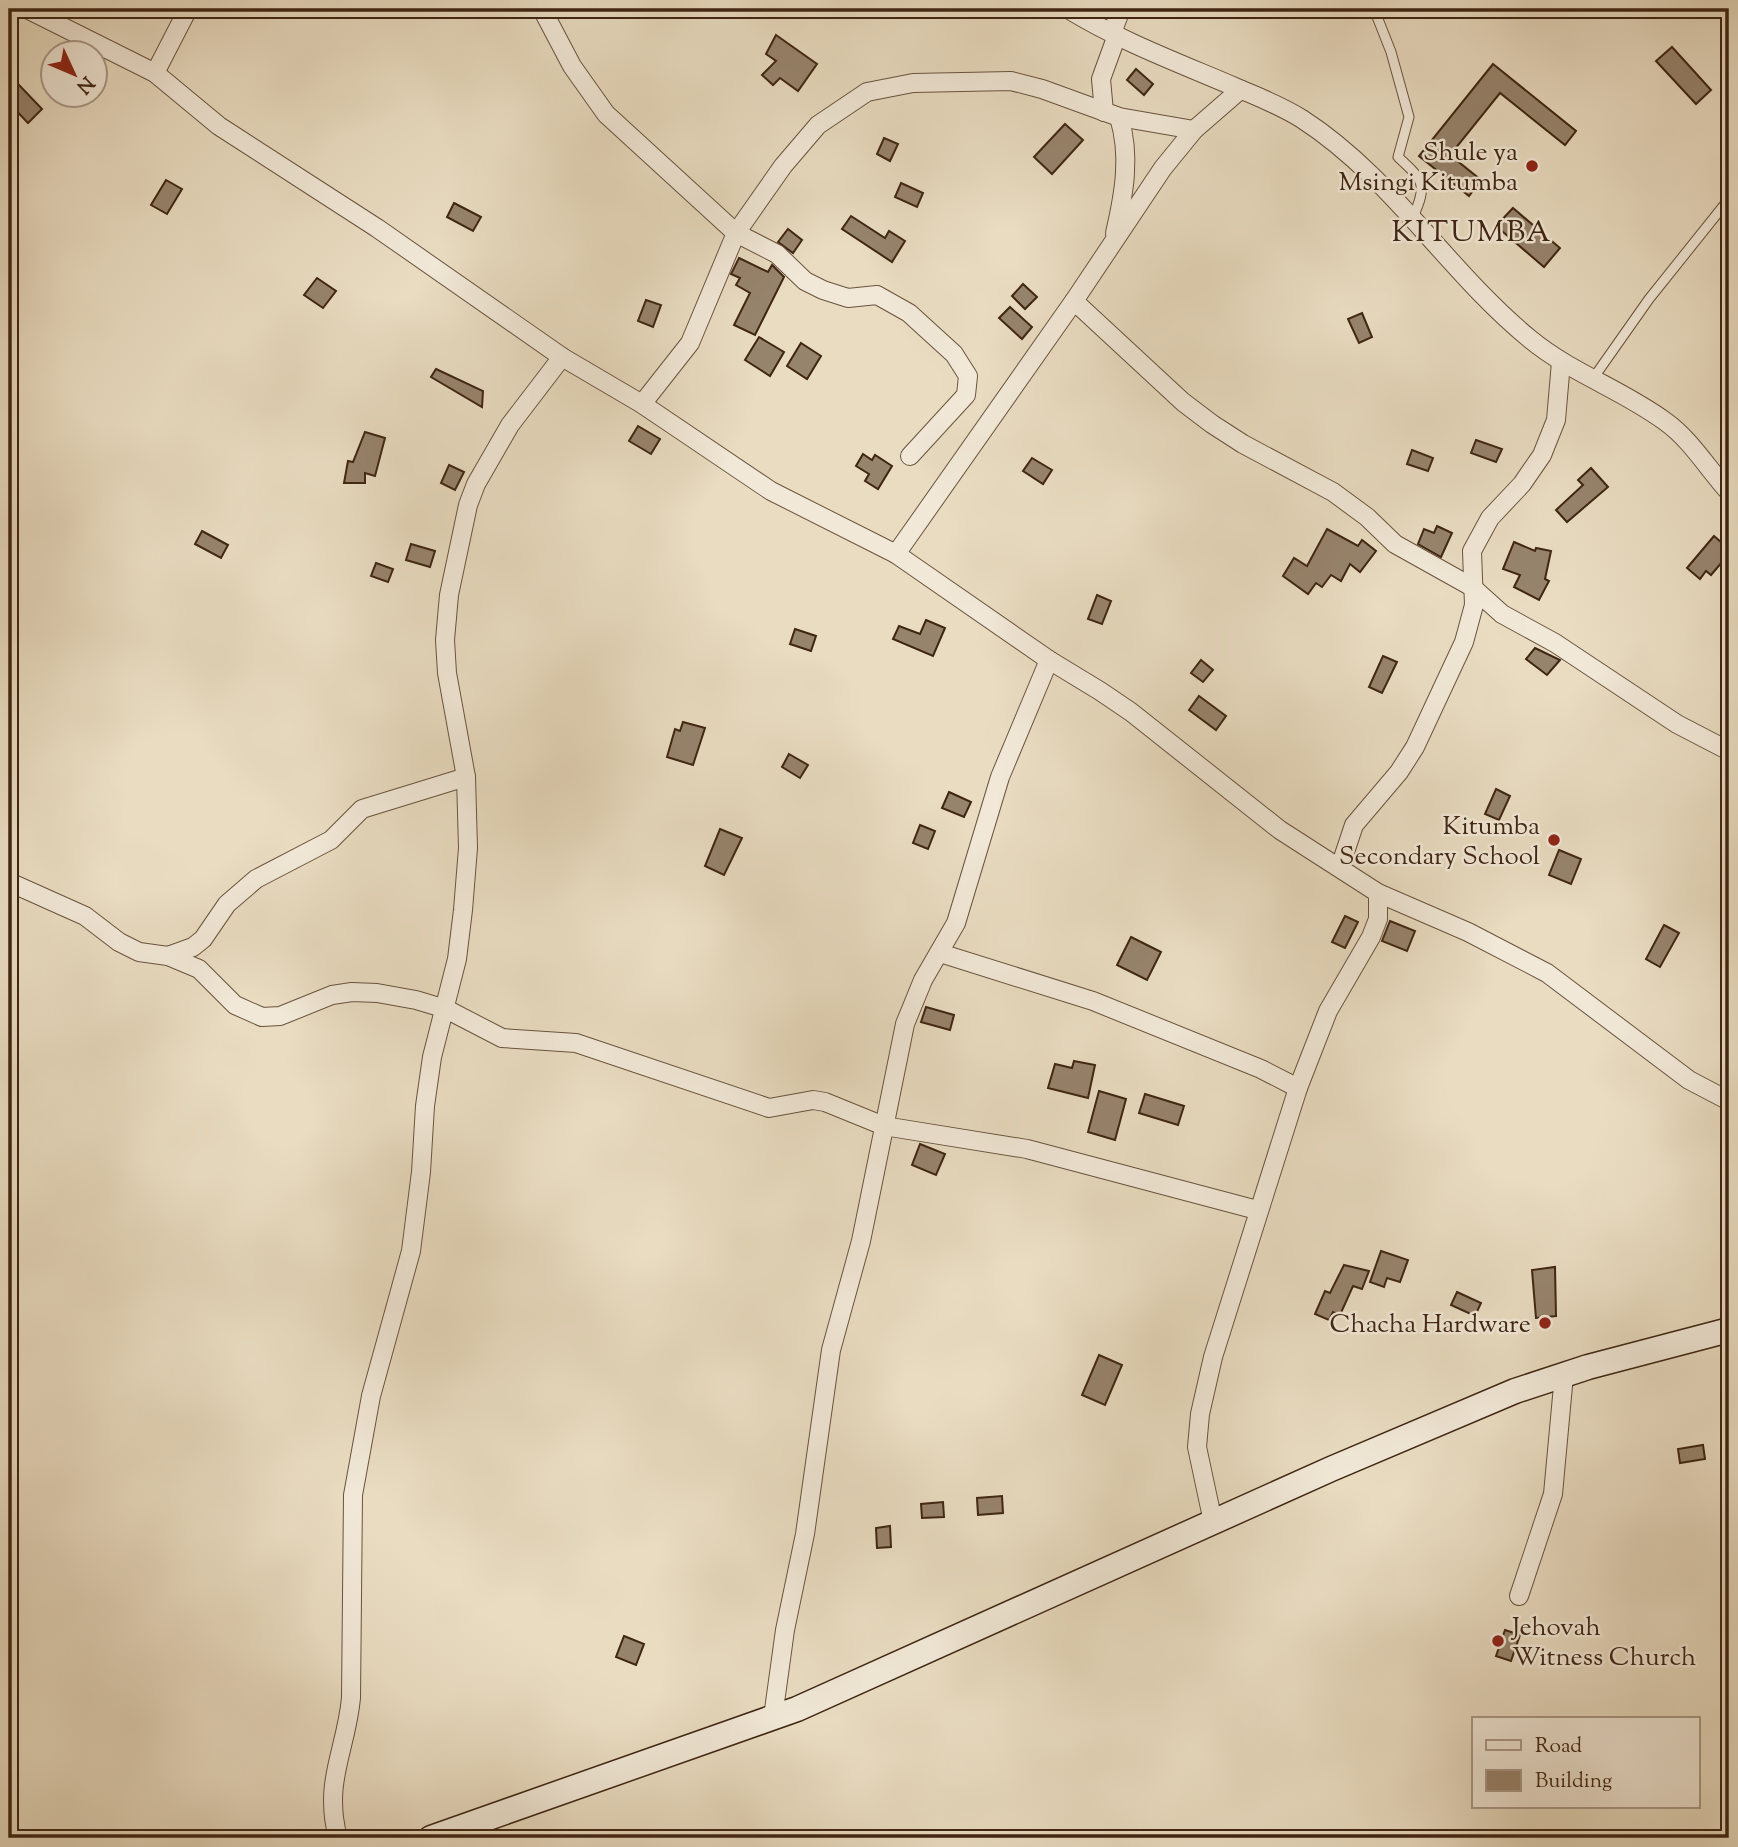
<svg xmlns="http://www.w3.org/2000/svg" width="1738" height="1847" font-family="'Sorts Mill Goudy',serif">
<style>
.building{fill:#97846d;stroke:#3f2513;stroke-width:2}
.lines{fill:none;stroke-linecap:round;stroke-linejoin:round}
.lane-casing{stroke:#6a533e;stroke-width:11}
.street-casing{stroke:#6a533e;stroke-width:20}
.secondary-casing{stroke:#3f2513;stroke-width:27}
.lane{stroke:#f1e8d7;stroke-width:9}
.street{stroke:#f1e8d7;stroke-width:18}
.secondary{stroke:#f1e8d7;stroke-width:24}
.poi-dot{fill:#8f2418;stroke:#f1e8d7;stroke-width:2.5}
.labels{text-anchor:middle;stroke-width:5;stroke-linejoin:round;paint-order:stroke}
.poi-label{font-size:26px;fill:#3f2513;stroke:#f1e8d7;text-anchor:end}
.quarter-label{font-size:30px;letter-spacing:2px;fill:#3f2513;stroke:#f1e8d7}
</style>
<rect width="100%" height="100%" fill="#e9dcc1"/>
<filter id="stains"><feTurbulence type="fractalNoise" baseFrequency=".00286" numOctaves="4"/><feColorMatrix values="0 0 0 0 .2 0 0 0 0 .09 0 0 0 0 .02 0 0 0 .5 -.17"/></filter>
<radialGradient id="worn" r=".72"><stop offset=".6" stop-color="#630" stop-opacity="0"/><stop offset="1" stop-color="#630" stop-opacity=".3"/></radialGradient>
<!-- building -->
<g class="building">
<path d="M776,35L817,64L798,91L780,78L773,85L762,75L776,61L766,54Z"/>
<path d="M1672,47L1711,90L1696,104L1656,61Z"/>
<path d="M1493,64L1576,131L1565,145L1500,93L1450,155L1481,180L1469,196L1419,156Z"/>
<path d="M1136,69L1153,84L1144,95L1127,80Z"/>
<path d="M19,85L42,109L28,123L9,103V94Z"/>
<path d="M1065,124L1083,140L1052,174L1034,157Z"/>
<path d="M884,138L898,144L890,161L877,154Z"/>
<path d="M166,180L182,189L167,214L151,205Z"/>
<path d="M901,183L923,193L917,207L895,197Z"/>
<path d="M454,203L481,217L473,231L447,217Z"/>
<path d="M1513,208L1560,248L1544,267L1496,226Z"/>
<path d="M851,216L885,238L889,231L905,241L892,262L842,229Z"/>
<path d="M788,229L802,240L793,253L778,242Z"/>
<path d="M739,258L768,272L772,265L784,277L755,335L734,325L750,293L736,285L740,278L731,274Z"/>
<path d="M317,278L336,291L323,308L304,295Z"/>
<path d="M1023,284L1037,297L1025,309L1012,296Z"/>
<path d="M646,300L661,305L653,327L638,321Z"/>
<path d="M1010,307L1032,327L1022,339L999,318Z"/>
<path d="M1362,313L1372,337L1359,343L1348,319Z"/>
<path d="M759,337L784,352L770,376L745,360Z"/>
<path d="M801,343L821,356L807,379L787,366Z"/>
<path d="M436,369L483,391L482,407L431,377Z"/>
<path d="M638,426L660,439L651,454L629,441Z"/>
<path d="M365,432L385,438L375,476L365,473V483H344L348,461L353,462Z"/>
<path d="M1476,440L1502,449L1496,462L1471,453Z"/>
<path d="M1412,450L1433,458L1428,471L1407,464Z"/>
<path d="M863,454L872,460L875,455L892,466L878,489L865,481L869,474L856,466Z"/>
<path d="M1032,458L1052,470L1043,484L1023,471Z"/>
<path d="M449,465L464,472L455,490L441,483Z"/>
<path d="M1591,468L1608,487L1567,522L1556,510L1583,485L1578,480Z"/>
<path d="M1437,526L1452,533L1441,557L1418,544L1424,529L1434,533Z"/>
<path d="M1327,529L1358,546L1362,540L1376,551L1360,572L1350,564L1341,581L1331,575L1322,587L1316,583L1308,594L1283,576L1294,558L1307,566Z"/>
<path d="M202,531L228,545L221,558L195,544Z"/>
<path d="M1714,536L1729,549V554L1711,575L1706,571L1700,579L1687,568Z"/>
<path d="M1514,542L1535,551L1536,548L1551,551L1545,579L1549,581L1539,600L1514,587L1520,575L1503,569Z"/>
<path d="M411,544L435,551L430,567L406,560Z"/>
<path d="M376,563L393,569L388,582L371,576Z"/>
<path d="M1097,595L1111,601L1102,624L1088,619Z"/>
<path d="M926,620L945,628L933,656L893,639L899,626L920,634Z"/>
<path d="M795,629L816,636L811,651L790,644Z"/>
<path d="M1535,648L1560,660L1547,675L1526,659Z"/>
<path d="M1383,656L1397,662L1382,693L1369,687Z"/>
<path d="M1201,660L1213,670L1203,682L1191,673Z"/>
<path d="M1199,696L1226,716L1216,730L1189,710Z"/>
<path d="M683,722L705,728L693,765L667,757L675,729L680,731Z"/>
<path d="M789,754L808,765L800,778L782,767Z"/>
<path d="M1496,789L1510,796L1499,820L1485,814Z"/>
<path d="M949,792L971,802L964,817L942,808Z"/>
<path d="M920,825L935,831L928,849L913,843Z"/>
<path d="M720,829L742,838L724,875L705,866Z"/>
<path d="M1559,850L1581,859L1571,884L1549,875Z"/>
<path d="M1345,916L1358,922L1345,948L1332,942Z"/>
<path d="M1390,921L1415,931L1407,951L1382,941Z"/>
<path d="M1664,925L1679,933L1660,967L1646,959Z"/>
<path d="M1131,937L1161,952L1147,980L1117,965Z"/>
<path d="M926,1007L954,1015L950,1030L921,1022Z"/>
<path d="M1074,1061L1095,1065L1088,1098L1048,1088L1055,1064L1072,1068Z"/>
<path d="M1099,1091L1126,1099L1115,1140L1088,1132Z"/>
<path d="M1145,1094L1184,1106L1178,1125L1139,1113Z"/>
<path d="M920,1144L945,1154L936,1175L912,1165Z"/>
<path d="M1381,1251L1408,1260L1400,1282L1387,1278L1384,1287L1370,1282Z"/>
<path d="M1344,1265L1369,1271L1362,1289L1353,1286L1340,1315L1333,1312L1329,1320L1315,1314L1325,1291L1330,1293Z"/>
<path d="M1555,1267L1556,1316L1536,1318L1532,1270Z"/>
<path d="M1457,1292L1481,1303L1475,1316L1451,1305Z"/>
<path d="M1099,1355L1122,1365L1105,1405L1082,1395Z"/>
<path d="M1703,1445L1705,1459L1680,1463L1678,1449Z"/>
<path d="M1002,1496L1003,1513L978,1515L977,1498Z"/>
<path d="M943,1502L944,1517L922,1518L921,1504Z"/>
<path d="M890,1526L891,1547L877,1548L876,1528Z"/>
<path d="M1505,1630L1520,1635L1511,1661L1496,1656Z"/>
<path d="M624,1636L644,1644L636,1665L616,1657Z"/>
</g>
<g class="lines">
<defs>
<g id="lane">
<path d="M1374,9L1391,52L1409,117L1398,157C1423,180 1428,184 1413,217"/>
<path d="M1592,380L1649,299L1729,199"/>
</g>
<g id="street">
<path d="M27,9L155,73L219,126L377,228L562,357L642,404L771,491L896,554L1049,660L1100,691L1131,712L1280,830L1378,893L1468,932L1547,973L1689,1080L1729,1101"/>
<path d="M542,9L572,66L606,114L736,233L777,254L805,281L823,290L848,298L877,295L909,313L954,354L968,376L966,395L910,456"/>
<path d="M1068,9C1120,41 1179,63 1235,87C1258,97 1280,105 1302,119C1392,177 1448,272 1530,339C1571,373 1623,390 1666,422C1691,440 1708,469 1729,492"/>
<path d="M1112,33L1121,9"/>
<path d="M155,73L188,9"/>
<path d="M1104,112L1101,79L1117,35"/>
<path d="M1115,233C1124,194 1131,156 1119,117"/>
<path d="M1074,301L1183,402L1212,424L1243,444L1333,492L1367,517L1395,544L1472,587L1502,614L1555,643L1677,724L1729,751"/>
<path d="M642,404L690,343L736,233L783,166L818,125L867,92L913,83L1011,81L1042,89L1119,117L1194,130"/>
<path d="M896,554L1074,301L1163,168L1194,130L1240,90"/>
<path d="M1340,867L1354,825L1399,772L1415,747L1464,642L1474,605L1472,551L1490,518L1522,484L1542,455L1556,420L1561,362"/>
<path d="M9,882L85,916L119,942L139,952L168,956L199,969L235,1005L262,1017L280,1016L332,995L352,992L377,993L416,1000L446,1009L502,1038L576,1043L769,1108L813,1100L825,1102L884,1126L1027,1149L1257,1210"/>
<path d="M940,953L1093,1001L1261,1069L1298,1088"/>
<path d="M168,956L193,947L203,939L227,904L256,879L331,840L362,809L466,777"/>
<path d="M1213,1522L1197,1447L1200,1414L1213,1357L1298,1088L1328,1011L1371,937L1378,919V893"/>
<path d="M1519,1596L1553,1494L1564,1375"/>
<path d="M773,1717L785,1630L805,1534L831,1350L861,1241L905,1024L923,980L956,923L1000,777L1049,660"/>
<path d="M338,1838C323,1782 346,1751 351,1698L353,1495L371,1396L411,1251L421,1172L425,1106L432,1057L457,959L463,910L468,848L466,777L447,673L445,640L449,595L468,505L476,484L510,425L562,357"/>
</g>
<path id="secondary" d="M431,1838L797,1709L1331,1469L1515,1391L1588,1367L1729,1330"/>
</defs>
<!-- lane casing -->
<use href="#lane" class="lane-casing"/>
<!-- street casing -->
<use href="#street" class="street-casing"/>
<!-- secondary casing -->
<use href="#secondary" class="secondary-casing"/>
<!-- lane -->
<use href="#lane" class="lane"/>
<!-- street -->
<use href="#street" class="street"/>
<!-- secondary -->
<use href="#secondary" class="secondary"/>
</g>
<!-- markers -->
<g class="poi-dot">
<circle cx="1532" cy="166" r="7"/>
<circle cx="1554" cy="840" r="7"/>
<circle cx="1545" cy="1323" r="7"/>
<circle cx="1498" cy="1641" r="7"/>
</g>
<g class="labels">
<!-- poi labels -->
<g class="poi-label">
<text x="1518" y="160">Shule ya<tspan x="1518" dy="30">Msingi Kitumba</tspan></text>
<text x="1540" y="834">Kitumba<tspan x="1540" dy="30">Secondary School</tspan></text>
<text x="1531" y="1332">Chacha Hardware</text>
<text x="1512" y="1635" text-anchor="start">Jehovah<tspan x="1512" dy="30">Witness Church</tspan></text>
</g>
<!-- quarter labels -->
<g class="quarter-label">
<text x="1472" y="241">KITUMBA</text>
</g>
</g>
<!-- margin -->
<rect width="1738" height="1847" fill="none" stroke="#e9dcc1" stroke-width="35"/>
<rect x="10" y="10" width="1717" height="1826" fill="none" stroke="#3f2513" stroke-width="3.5"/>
<rect x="18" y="18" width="1703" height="1812" fill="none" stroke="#3f2513" stroke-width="2"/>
<!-- legend -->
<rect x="1472" y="1717" width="228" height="91" fill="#f1e8d7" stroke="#aa9a89" stroke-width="2"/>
<rect x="1486" y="1740" width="35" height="10" fill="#f1e8d7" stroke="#aa9a89" stroke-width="2"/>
<text x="1535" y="1752" font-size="21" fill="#3f2513">Road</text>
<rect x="1486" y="1770" width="35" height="21" fill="#97846d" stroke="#aa9a89" stroke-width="2"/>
<text x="1535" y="1787" font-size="21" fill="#3f2513">Building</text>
<!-- north arrow -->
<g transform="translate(74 74) rotate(134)"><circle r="33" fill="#f1e8d7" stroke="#aa9a89" stroke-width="2"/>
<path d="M0-5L12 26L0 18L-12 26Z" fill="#8f2418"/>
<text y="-10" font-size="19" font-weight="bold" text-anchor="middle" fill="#3f2513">N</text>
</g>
<rect width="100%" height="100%" filter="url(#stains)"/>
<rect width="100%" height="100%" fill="url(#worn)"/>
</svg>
